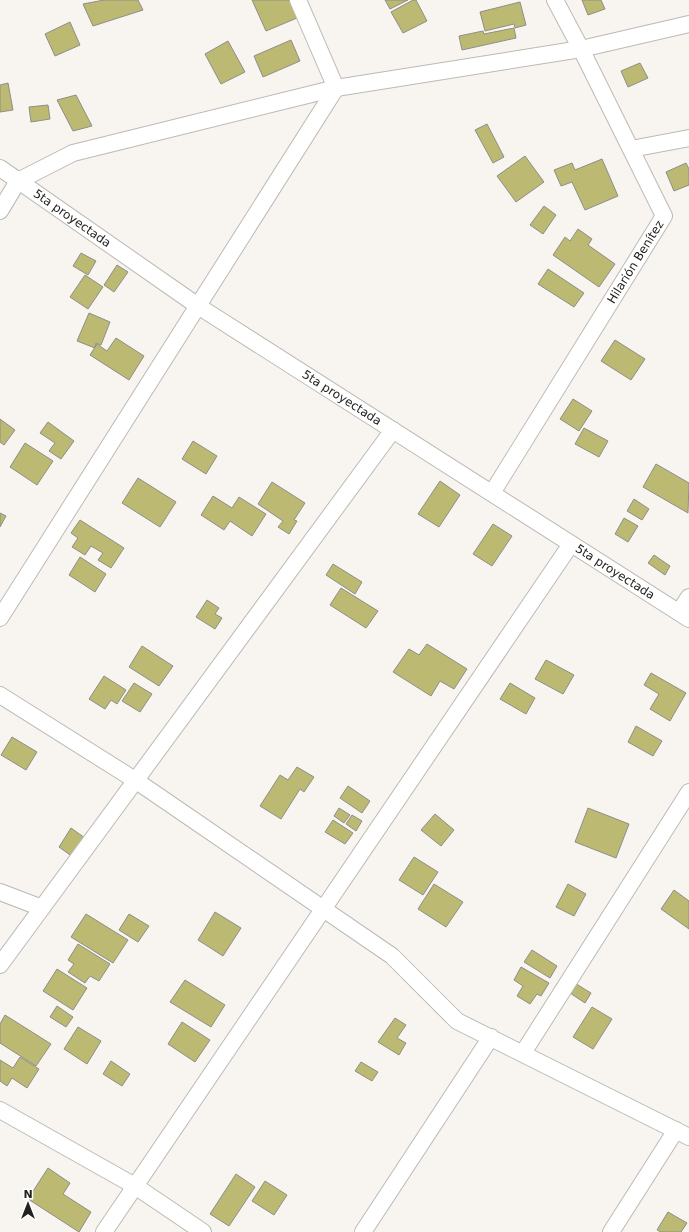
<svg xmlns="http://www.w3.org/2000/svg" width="689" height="1232" font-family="'DejaVu Sans',sans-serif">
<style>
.building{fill:#bcb973;stroke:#8e8e89}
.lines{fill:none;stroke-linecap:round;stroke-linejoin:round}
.street-casing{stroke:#bcbab5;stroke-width:18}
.street{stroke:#fff;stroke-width:16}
.labels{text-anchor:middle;stroke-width:3;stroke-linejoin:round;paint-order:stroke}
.street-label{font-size:12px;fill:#22211f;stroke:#fff}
</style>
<rect width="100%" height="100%" fill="#f8f5f0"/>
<!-- building -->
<g class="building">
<path d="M104,0H138L143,10L93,26L83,4Z"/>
<path d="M252,0H290L297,18L266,31Z"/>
<path d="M385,0H408L390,9Z"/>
<path d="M413,0H416L427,21L403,33L391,12Z"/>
<path d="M582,0H601L605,9L588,15Z"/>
<path d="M520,2L526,25L515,28L514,24L485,31L480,12Z"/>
<path d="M70,22L80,45L55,56L45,34Z"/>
<path d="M514,28L516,38L462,50L459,36L483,31L484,34Z"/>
<path d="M291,40L300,61L263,77L254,56Z"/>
<path d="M228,41L245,72L221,84L205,54Z"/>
<path d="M640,63L648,78L628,87L621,71Z"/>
<path d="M8,83L13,110L0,112V85Z"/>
<path d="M76,95L92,126L73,131L57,100Z"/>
<path d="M48,105L50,119L31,122L29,107Z"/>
<path d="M487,124L504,157L493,163L475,130Z"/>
<path d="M525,156L544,182L516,202L497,176Z"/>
<path d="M602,159L618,196L585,210L572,182L561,186L554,170L572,163L575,170Z"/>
<path d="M686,163L689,169V185L674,191L666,172Z"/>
<path d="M544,206L556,215L543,234L530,225Z"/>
<path d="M578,229L592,239L588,245L615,264L599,287L553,255L565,237L570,241Z"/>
<path d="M81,253L96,261L88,275L73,266Z"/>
<path d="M117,265L128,272L114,292L104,285Z"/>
<path d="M548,269L584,293L574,307L538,284Z"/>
<path d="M85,275L103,287L88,309L70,297Z"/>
<path d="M89,313L110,322L101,345L96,343L95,348L77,341Z"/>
<path d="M116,338L144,356L129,380L90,355L97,344L107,351Z"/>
<path d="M615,340L645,359L631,380L601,361Z"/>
<path d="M573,399L592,411L579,431L560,419Z"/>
<path d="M0,419L15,430L4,445L0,442Z"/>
<path d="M48,422L74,441L61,459L49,451L55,443L40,433Z"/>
<path d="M584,428L608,441L599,457L575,444Z"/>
<path d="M193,441L217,456L206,474L182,459Z"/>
<path d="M25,443L53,461L37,485L10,467Z"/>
<path d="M656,464L689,483L688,513L643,487Z"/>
<path d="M138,478L176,502L160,527L122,503Z"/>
<path d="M440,481L460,495L439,527L418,514Z"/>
<path d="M272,482L305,503L294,520L297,521L289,534L278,527L283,521L258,504Z"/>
<path d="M213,496L232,508L239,497L266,514L252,536L230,521L224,530L201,515Z"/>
<path d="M634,499L649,509L642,520L627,511Z"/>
<path d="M0,513L6,516L0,527Z"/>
<path d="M624,518L638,526L628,542L615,534Z"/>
<path d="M80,520L124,548L111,568L98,560L103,553L91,546L85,555L72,547L78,538L71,533Z"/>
<path d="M493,524L512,536L492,566L473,554Z"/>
<path d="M654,555L670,566L665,575L648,563Z"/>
<path d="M80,557L106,574L95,592L69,575Z"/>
<path d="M333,564L362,582L355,594L326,575Z"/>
<path d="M341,588L378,611L366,628L330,605Z"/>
<path d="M207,600L219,608L215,614L222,618L215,629L196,617Z"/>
<path d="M427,644L467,669L454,689L440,681L431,696L393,672L409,649L419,655Z"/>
<path d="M142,646L173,666L159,686L129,667Z"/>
<path d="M546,660L574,675L563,694L535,679Z"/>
<path d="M651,673L686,693L670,721L650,709L659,694L644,685Z"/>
<path d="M104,676L126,690L117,704L111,700L105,709L89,699Z"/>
<path d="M134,683L152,694L140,712L122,701Z"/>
<path d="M510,683L535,698L526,714L500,699Z"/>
<path d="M636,726L662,741L653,756L628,742Z"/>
<path d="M12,737L37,752L26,770L1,755Z"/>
<path d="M297,767L314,777L304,792L300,789L281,819L260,806L280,775L288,780Z"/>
<path d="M348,786L370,801L362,813L340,798Z"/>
<path d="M339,808L350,815L344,823L334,816Z"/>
<path d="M588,808L629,824L616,858L575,842Z"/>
<path d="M435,814L454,830L441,846L421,830Z"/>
<path d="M352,815L362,821L356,831L346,824Z"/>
<path d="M333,820L353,833L345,844L325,832Z"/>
<path d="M71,828L85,838L73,857L59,847Z"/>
<path d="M414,857L438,872L423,895L399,880Z"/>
<path d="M434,884L463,902L446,927L418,909Z"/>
<path d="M568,884L586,894L574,916L556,907Z"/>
<path d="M674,890L689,901V929L661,909Z"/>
<path d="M215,912L241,928L223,956L198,940Z"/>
<path d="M86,914L128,940L113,963L71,937Z"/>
<path d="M129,914L149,926L138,942L119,930Z"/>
<path d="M78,944L110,964L99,981L90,976L85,983L68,972L74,964L68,960Z"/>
<path d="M532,950L557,966L550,978L524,962Z"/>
<path d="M521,967L549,983L541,996L537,994L530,1004L517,996L523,986L514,980Z"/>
<path d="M57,969L87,988L73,1010L43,991Z"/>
<path d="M185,980L225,1005L211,1027L170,1002Z"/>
<path d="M573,982L591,993L585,1003L567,991Z"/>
<path d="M57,1006L73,1017L66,1027L50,1017Z"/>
<path d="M592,1007L612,1019L593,1049L573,1037Z"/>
<path d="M5,1015L51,1044L36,1066L0,1043V1024Z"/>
<path d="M395,1018L406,1025L397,1038L406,1043L399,1055L378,1042Z"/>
<path d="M182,1022L210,1040L195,1062L168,1044Z"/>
<path d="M78,1027L101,1041L87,1064L64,1049Z"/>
<path d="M20,1057L39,1069L27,1088L12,1078L7,1086L0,1081V1060L13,1068Z"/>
<path d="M111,1061L130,1074L122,1086L103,1074Z"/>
<path d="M361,1062L378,1072L372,1081L355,1071Z"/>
<path d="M48,1168L70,1183L63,1194L91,1212L79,1232L28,1199Z"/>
<path d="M236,1174L255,1187L229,1226L210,1214Z"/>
<path d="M265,1181L287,1195L274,1215L252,1201Z"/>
<path d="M668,1212L687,1223L681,1232H661L657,1230Z"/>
</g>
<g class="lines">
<defs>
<g id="street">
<path d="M631,149L689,138"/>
<path id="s1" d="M0,168L198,306L689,619"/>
<path d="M0,211L18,181L73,153L336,88L581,49L689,24"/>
<path id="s2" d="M492,493L664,216L581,49L555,0"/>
<path d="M679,612L689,597"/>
<path d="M0,618L336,88L298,0"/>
<path d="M0,695L135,780L392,956L457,1021L689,1137"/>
<path d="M0,892L42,908"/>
<path d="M0,965L393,430"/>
<path d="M523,1053L689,792"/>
<path d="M0,1110L135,1186L203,1232"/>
<path d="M104,1232L571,544"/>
<path d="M363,1232L491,1037"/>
<path d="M611,1232L676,1130"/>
</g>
</defs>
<!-- street casing -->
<use href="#street" class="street-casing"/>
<!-- street -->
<use href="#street" class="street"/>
</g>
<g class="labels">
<!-- street labels -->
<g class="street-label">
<text dy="4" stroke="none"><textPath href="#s1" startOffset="88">5ta proyectada</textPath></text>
<text dy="4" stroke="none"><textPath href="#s2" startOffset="272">Hilarión Benítez</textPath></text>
<text dy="4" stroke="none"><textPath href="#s1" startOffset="412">5ta proyectada</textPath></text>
<text dy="4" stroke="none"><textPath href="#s1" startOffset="736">5ta proyectada</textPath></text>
</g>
</g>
<!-- north arrow -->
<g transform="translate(28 1204)" stroke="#ffffff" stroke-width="3" paint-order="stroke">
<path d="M0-3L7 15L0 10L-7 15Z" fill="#22211f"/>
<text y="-6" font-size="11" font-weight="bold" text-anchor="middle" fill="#22211f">N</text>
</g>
</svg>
